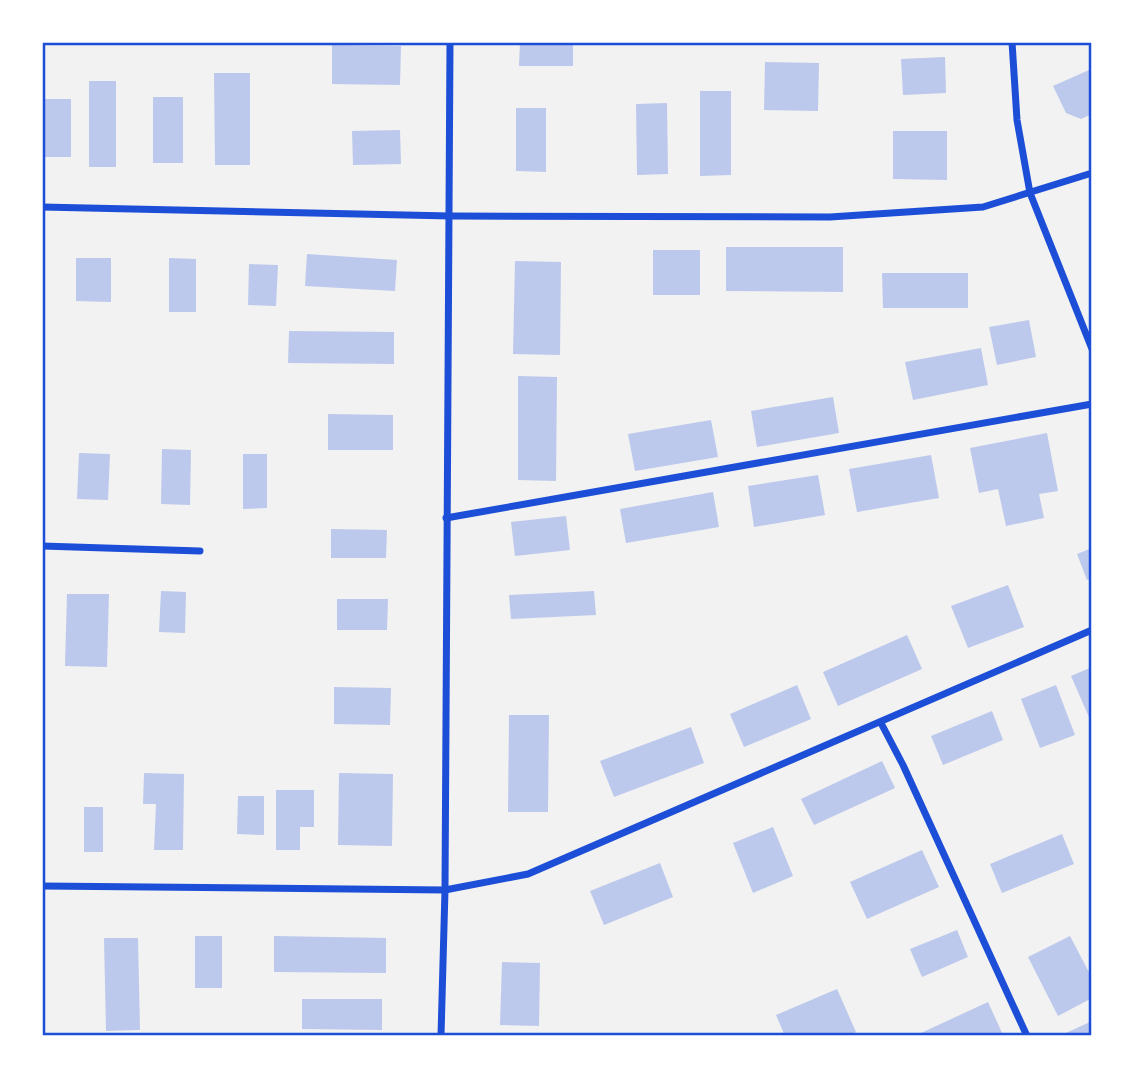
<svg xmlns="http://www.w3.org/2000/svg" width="1134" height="1078" font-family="Commissioner,sans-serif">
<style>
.building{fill:#bdc9ec}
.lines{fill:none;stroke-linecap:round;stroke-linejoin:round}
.minor{stroke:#1d4ed8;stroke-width:7}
.neatline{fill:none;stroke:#1d4ed8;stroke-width:2.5}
</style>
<rect width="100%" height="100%" fill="#f2f2f2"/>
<!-- building -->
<g class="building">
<path d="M520,42L573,43V66H519Z"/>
<path d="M332,45L401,46L400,85L332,84Z"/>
<path d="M945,57L946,93L903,95L901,59Z"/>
<path d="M765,62L819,63L818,111L764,110Z"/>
<path d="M1089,70L1092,76V88L1089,89L1092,114L1081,119L1066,113L1053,86Z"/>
<path d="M214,73H250V165H215Z"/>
<rect x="89" y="81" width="27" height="86"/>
<path d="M700,91H731V175L700,176Z"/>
<rect x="153" y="97" width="30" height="66"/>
<rect x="42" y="99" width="29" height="58"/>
<path d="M667,103L668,174L637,175L636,104Z"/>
<path d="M516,108H546V172L516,171Z"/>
<path d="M400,130L401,164L353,165L352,131Z"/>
<path d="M893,131H947V180L893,179Z"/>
<path d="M726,247H843V292L726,291Z"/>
<rect x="653" y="250" width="47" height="45"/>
<path d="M307,254L397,260L395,291L305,286Z"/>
<path d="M76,258H111V302L76,301Z"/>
<path d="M169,258L196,259V312H169Z"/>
<path d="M515,261L561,262L560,355L513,354Z"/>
<path d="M249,264L278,265L276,306L248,305Z"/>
<path d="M882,273H968V308H883Z"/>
<path d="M1029,320L1036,357L997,365L989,327Z"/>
<path d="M289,331L394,332V364L288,363Z"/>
<path d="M981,348L988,385L913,400L905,362Z"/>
<path d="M518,376L557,377L556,481L518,480Z"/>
<path d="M833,397L839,433L757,447L751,411Z"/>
<path d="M328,414L393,415V450H328Z"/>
<path d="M711,420L718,457L635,471L628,434Z"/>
<path d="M1047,433L1058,491L1039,494L1044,518L1006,526L998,489L979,493L970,448Z"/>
<path d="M162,449L191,450L190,505L161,504Z"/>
<path d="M79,453L110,454L108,500L77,499Z"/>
<path d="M243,454H267V508L243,509Z"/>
<path d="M931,455L939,498L857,512L849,469Z"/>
<path d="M818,475L825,515L754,527L748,486Z"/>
<path d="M713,492L719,527L626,543L620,509Z"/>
<path d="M566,516L570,550L515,556L511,522Z"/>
<path d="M331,529L387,530L386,558H331Z"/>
<path d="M1092,548V578L1087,580L1077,554Z"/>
<path d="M1008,585L1024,627L968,648L951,606Z"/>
<path d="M161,591L186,592L185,633L159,632Z"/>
<path d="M594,591L596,615L511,619L509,595Z"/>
<path d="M67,594H109L107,667L65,666Z"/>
<path d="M337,599H388L387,630H337Z"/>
<path d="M907,635L922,669L838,706L823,672Z"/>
<path d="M1092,667V724L1071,676Z"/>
<path d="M797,685L811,719L744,747L730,714Z"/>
<path d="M1056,685L1075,735L1040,748L1021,699Z"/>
<path d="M334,687L391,688L390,725L334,724Z"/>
<path d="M992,711L1003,740L943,765L931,736Z"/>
<path d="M509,715H549L548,812H508Z"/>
<path d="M691,727L704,763L614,797L600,761Z"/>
<path d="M882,761L895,788L814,825L801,799Z"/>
<path d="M144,773L184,774L183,850H154L156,804H143Z"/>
<path d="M339,773L393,774L392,846L338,845Z"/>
<path d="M276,790H314V827H300V850H276Z"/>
<path d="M238,796H264V835L237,834Z"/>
<rect x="84" y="807" width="19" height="45"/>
<path d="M773,827L793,876L753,893L733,843Z"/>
<path d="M1062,834L1074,864L1002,893L990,864Z"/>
<path d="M922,850L939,887L867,919L850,882Z"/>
<path d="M660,863L673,897L604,925L590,891Z"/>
<path d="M957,930L968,957L922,977L910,949Z"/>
<rect x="195" y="936" width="27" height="52"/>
<path d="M274,936L386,938V973L274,972Z"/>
<path d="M1070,936L1092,978V998L1058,1016L1028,957Z"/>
<path d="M104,938H138L140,1030L106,1031Z"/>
<path d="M502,962L540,963L539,1026L500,1025Z"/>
<path d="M837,989L856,1032L848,1036H785L776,1015Z"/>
<path d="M302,999H382V1030L302,1029Z"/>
<path d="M988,1002L1003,1035L923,1036L921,1033Z"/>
<path d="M1092,1021V1036H1068L1066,1033Z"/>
</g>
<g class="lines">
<!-- minor -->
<g class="minor">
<path d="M1012,42L1017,120L1030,193L1092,349"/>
<path d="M42,207L451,216L830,217L983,207L1092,173"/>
<path d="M446,518L1092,404"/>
<path d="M42,546L200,551"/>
<path d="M881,723L903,765L1027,1036"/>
<path d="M42,886L445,890L528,874L1092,630"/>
<path d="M441,1036L445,890L450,42"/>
</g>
</g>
<!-- border -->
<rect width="1134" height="1078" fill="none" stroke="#ffffff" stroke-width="88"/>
<rect x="44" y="44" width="1046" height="990" class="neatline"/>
</svg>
